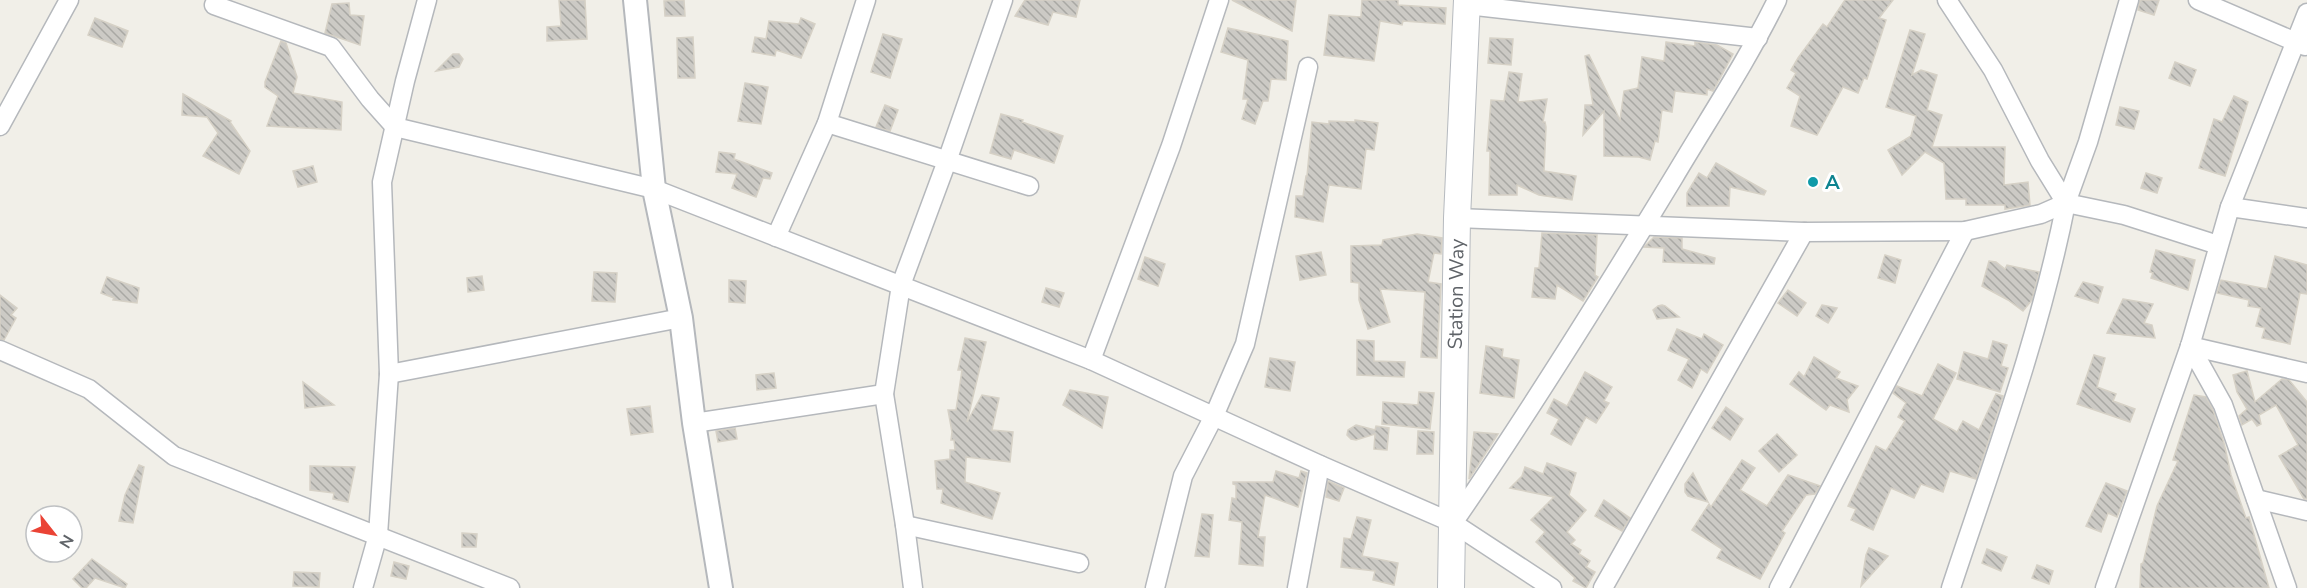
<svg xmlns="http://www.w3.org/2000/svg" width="2307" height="588" font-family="'Nunito Sans',sans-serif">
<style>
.building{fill:url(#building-back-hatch);stroke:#d6d1c6;stroke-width:1.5}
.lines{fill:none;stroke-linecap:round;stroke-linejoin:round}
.minor-casing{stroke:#b5b8bc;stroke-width:21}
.tertiary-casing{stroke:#b5b8bc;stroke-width:26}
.secondary-casing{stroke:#b6babf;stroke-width:28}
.minor{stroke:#fff;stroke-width:18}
.tertiary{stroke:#fff;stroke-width:22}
.secondary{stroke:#fff;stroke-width:26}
.culture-dot{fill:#0f9aa8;stroke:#fff;stroke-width:2}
.labels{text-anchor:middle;stroke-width:6;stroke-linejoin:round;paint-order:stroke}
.culture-label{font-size:20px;font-weight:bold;fill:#0d838f;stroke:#fff;text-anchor:start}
.street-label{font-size:20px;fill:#5f6368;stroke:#fff}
</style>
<defs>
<pattern id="building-back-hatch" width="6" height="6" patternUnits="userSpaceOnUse" patternTransform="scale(1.5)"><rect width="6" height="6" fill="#cccac5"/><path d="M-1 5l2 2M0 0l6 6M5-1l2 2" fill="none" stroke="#a9a8a4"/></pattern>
</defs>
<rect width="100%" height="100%" fill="#f1efe8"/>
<!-- building -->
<g class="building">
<path d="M559,0H585L587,39L547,41V27L561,26Z"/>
<path d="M684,0L685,16H665L664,1Z"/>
<path d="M1025,0H1080L1076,17L1053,12L1048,25L1015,16Z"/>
<path d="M1232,0H1296L1292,31Z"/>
<path d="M1362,0H1398V5L1446,8L1445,24L1403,21L1402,25L1380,21L1374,61L1324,55L1329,15L1361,17Z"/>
<path d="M1845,0H1893L1879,18L1886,20L1867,79L1864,78L1858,93L1843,87L1817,135L1791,126L1800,96L1787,88L1796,73L1791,70L1798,58L1823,24L1827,27Z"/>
<path d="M2140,0H2159L2154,15L2138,10Z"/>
<path d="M349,3L350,15L364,16L360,45L325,33L332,4Z"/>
<path d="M95,18L128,31L122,47L88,35Z"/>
<path d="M801,18L815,24L801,58L776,50L775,56L752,52L755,37L766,39L769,21L799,24Z"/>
<path d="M1228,28L1288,41L1286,80L1271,79L1268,101H1263L1255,124L1242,119L1248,99H1243L1248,60L1221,52Z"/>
<path d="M1910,30L1925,34L1912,75L1921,70L1937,75L1927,110L1942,115L1932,147H2005L2004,185L2028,182L2030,205L2005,209V205H1966V199H1946L1944,163L1925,152L1902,175L1888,150L1911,136L1916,116L1886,107Z"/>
<path d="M883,34L902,39L890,78L871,72Z"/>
<path d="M693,37L695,78H678L677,38Z"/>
<path d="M1490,38L1513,39L1511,65L1488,63Z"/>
<path d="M281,41L286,43L297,77L293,93L342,102L341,130L267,126L278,96L265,87V82Z"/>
<path d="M1666,42L1695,46V42L1717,45L1733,54L1713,91L1707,89V95L1675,91L1672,112L1662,110L1658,142L1655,141L1650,160L1639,157L1604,156V111L1583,135L1585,105H1593L1585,56L1589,55L1620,120L1624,91L1638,88L1642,57L1664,61Z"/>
<path d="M453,54H459L463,59L459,67L436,71Z"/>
<path d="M2175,62L2196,70L2190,86L2169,78Z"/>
<path d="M1509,72L1522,74L1518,102L1547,99L1543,122H1545L1546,127L1544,171L1576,176L1572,200L1539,195L1517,185V195H1489L1490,151H1487L1491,100L1504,101Z"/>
<path d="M745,83L768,87L761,124L738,121Z"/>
<path d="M183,94L231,121L230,122L250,151L239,174L203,156L218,133L207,117L182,115Z"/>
<path d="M2234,96L2248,102L2225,176L2199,168L2214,119L2222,122Z"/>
<path d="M885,105L898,110L890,131L876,127Z"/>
<path d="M2120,107L2139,111L2134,129L2116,125Z"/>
<path d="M1001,114L1023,120L1022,122L1063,136L1054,163L1014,150L1011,159L990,153Z"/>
<path d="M1355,120L1378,123L1374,150L1366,149L1361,189L1329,185L1323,222L1295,217L1296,196H1303L1306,176H1307L1312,122L1329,124V121L1355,122Z"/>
<path d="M719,152L735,154L734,159L772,173L770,179L763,178L756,197L732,188L737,174L716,172Z"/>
<path d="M1716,163L1766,191L1764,195L1730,187L1729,206H1687V193L1699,173L1707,178Z"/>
<path d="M313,166L317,182L298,187L293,171Z"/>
<path d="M2146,173L2162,178L2157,193L2141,188Z"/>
<path d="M1542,233L1597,235L1595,275L1598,277L1583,301L1557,285L1555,299L1532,297L1535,268H1539Z"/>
<path d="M1417,234L1442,238L1441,254L1434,253L1428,282L1441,284L1437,358L1421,357L1425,292L1380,289L1390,322L1368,329L1359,300V283L1351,282V246L1382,245L1383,240Z"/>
<path d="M1654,237L1682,238V249L1715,258L1714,264L1663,262L1664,248L1644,247Z"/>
<path d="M2156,250L2195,260L2188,290L2151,278L2153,273L2150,272Z"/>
<path d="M1321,252L1326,275L1300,280L1296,256Z"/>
<path d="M1885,255L1901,260L1895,283L1878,278Z"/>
<path d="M2275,256L2307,265V294L2300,293L2290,344L2262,338L2265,328L2256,326L2261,308L2248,306L2249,300L2217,293L2221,280L2267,289Z"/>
<path d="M1145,257L1165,264L1158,286L1138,279Z"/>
<path d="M1989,261L1996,262L2005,269L2007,265L2039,272L2032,300L2023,311L2008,300L1982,286Z"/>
<path d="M594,272L617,273L615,302L592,301Z"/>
<path d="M482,276L484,290L468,292L467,278Z"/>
<path d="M107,277L139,288L137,303L113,300L114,298L101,293Z"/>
<path d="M729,280L746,281L745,303L729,302Z"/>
<path d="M2083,282L2103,287L2098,303L2075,296Z"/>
<path d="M1046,288L1064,293L1059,307L1042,302Z"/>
<path d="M1788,290L1806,303L1797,316L1778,303Z"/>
<path d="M0,295L17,308L11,315L16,318L4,340L0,339Z"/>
<path d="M2123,299L2153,304L2144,323L2152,325L2155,338L2107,333Z"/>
<path d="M1662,305L1665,306L1679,317L1657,319L1653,310L1658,306Z"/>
<path d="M1822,305L1837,308L1828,323L1816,316Z"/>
<path d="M1677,329L1702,339L1704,334L1723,345L1707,373L1701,369L1692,388L1678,380L1689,359L1668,350Z"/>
<path d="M965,338L986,342L967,422L982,395L999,398L992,430L1013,432L1010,462L966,457L965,482L1000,493L992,519L941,503L943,489H937L935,461L950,459V450H955L954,440H951L952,432L948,410H956L962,370H958Z"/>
<path d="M1357,340L1374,341V361L1405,362L1404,377L1357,375Z"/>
<path d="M1993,341L2007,345L2001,366L2008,368L2000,392L1957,379L1964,352L1988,359Z"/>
<path d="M1486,346L1503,349L1502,357L1519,360L1514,398L1480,393Z"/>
<path d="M2094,355L2105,358L2097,387L2116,394L2113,401L2135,409L2130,422L2077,404Z"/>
<path d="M1814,357L1840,372L1836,378L1858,386L1847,400L1849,412L1830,405L1826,410L1790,384L1799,372L1804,377Z"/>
<path d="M1270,358L1295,362L1290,391L1265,387Z"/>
<path d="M1938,364L1956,373L1933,419L1957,432L1963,421L1979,430L1996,394L2003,396L1976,479L1950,471L1943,492L1921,484L1914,498L1891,488L1873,530L1851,520L1856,509L1848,506L1876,446L1886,451L1905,421L1898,417L1906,403L1893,393L1897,386L1922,396Z"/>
<path d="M2247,371L2255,402L2282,379L2289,380L2307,402V499H2304L2279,456L2298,445L2276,405L2259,415L2261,424L2257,426L2252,419L2242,425L2239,416L2247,409L2237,392L2233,375Z"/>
<path d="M1585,372L1612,387L1604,401L1609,403L1596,423L1586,417L1571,445L1551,434L1559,419L1547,413L1554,399L1567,406Z"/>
<path d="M774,373L776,388L757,390L756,375Z"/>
<path d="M303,382L334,405L305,408Z"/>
<path d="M1070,390L1108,397L1102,428L1063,405Z"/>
<path d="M1419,392L1434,393L1430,429L1382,424L1383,402L1418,405Z"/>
<path d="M2194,395L2206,397L2213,410L2224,443L2231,475L2246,518L2249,517L2269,588H2140L2141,564L2143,563L2157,506L2178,461L2173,460Z"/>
<path d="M650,406L653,432L631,435L627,409Z"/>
<path d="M1726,407L1743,419L1730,440L1712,428Z"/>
<path d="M1356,425L1375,430L1376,426L1389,428L1387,450L1374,449L1375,434L1356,440L1351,439L1347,435L1348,430Z"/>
<path d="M735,428L737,439L718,442L716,431Z"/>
<path d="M1418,431L1434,432L1433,454H1417Z"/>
<path d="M1474,432L1498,434L1469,479Z"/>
<path d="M1777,434L1797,455L1779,472L1759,451Z"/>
<path d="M1742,460L1755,468L1740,490L1767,506L1788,475L1820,486L1815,494L1806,495L1782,531L1785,533L1760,579L1717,558L1722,549L1692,530L1709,504L1711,507Z"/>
<path d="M1547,463L1576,473L1569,495L1586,510L1567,532L1575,540L1571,544L1581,550L1579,554L1590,561L1586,567L1595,572L1586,588L1573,581L1575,578L1536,542L1545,532L1531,520L1554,497L1510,488L1522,476L1525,467L1543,474Z"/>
<path d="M139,465L144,467L133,523L119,521L125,495Z"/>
<path d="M310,466L355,467L348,502L333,499L334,493L310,490Z"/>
<path d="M1276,471L1299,478L1301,471L1307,473L1298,507L1265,495L1258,537H1265L1263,566L1239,564L1242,522L1229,520L1232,498L1236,499V485L1233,484V482H1273Z"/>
<path d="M1693,473L1708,502L1688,496L1685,492V484Z"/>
<path d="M1328,481L1344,488L1339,501L1326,497Z"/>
<path d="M2106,483L2127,491L2117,517L2108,513L2101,532L2086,526Z"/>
<path d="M1604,500L1630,518L1622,531L1595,516Z"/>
<path d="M1202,514L1213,515L1209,557L1195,556Z"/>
<path d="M1357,517L1371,520L1362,556L1398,563L1394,585L1373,580L1375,571L1341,567L1344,538L1351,539Z"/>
<path d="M462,533L477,534L476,547H462Z"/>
<path d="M1869,548L1888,556L1861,586L1866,555Z"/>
<path d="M1987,549L2007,557L2001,571L1982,563Z"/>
<path d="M92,559L127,584L125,588L95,578L86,588H82L73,579Z"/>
<path d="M394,562L409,566L406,579L391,576Z"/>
<path d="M2037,565L2053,571L2049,584L2032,578Z"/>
<path d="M294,572L320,573L319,587L293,586Z"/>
</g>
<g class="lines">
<defs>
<g id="minor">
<path d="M1947,0L1993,70L2040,161L2066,203C2040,335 1993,461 1951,588"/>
<path d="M2198,0L2305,46"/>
<path d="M214,5L331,47L370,99L395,127L654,189L1091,360L1320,465L1453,523L1552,588"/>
<path d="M1467,5L1758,38"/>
<path d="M827,123L1029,186"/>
<path d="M0,126L69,0"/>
<path d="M2066,203L2088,142L2129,0"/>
<path d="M2230,207L2307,218"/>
<path d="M1457,218L1804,232L1965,231L2041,214L2066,203L2124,215L2218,245"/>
<path d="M776,237L827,123L866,0"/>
<path d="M2190,346L2223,405L2287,588"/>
<path d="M2190,346L2307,373"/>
<path d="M0,350L89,389L174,456L510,588"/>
<path d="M1091,360L1171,146L1219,0"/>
<path d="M389,374L681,318"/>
<path d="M694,423L884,394"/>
<path d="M2256,499L2307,511"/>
<path d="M1453,523C1531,410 1603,294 1674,177C1709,118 1747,61 1777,0"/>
<path d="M905,525L1079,563"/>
<path d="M363,588L378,535L389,374L382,182L405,81L427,0"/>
<path d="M913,588L905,525L884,394L901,285L947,161L1003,0"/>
<path d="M1155,588L1183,476L1214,416L1245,344L1308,67"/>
<path d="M1297,588L1320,465"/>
<path d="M1603,588L1804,232"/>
<path d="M1779,588L1965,231"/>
<path d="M2105,588L2190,346L2230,207L2307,13"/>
</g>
<path id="tertiary" d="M635,0L654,189L681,318L694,423L721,588"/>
<g id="secondary">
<path id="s1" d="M1451,588L1457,218L1467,0"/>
</g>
</defs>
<!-- minor casing -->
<use href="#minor" class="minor-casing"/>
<!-- tertiary casing -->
<use href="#tertiary" class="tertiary-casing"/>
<!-- secondary casing -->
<use href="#secondary" class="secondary-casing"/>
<!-- minor -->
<use href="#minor" class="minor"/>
<!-- tertiary -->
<use href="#tertiary" class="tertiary"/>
<!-- secondary -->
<use href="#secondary" class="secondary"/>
</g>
<!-- markers -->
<circle class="culture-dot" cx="1813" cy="182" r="6"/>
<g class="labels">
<!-- culture labels -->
<g class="culture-label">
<text x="1825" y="189">A</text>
</g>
<!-- street labels -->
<g class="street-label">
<text dy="7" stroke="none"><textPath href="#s1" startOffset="294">Station Way</textPath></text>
</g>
</g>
<!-- north arrow -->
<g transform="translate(54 534) rotate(121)"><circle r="28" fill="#ffffff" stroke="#bfc1c3" stroke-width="1.5"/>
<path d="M0-4.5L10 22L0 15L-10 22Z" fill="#ea4335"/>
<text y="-9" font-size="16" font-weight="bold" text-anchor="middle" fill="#5f6368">N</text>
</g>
</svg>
